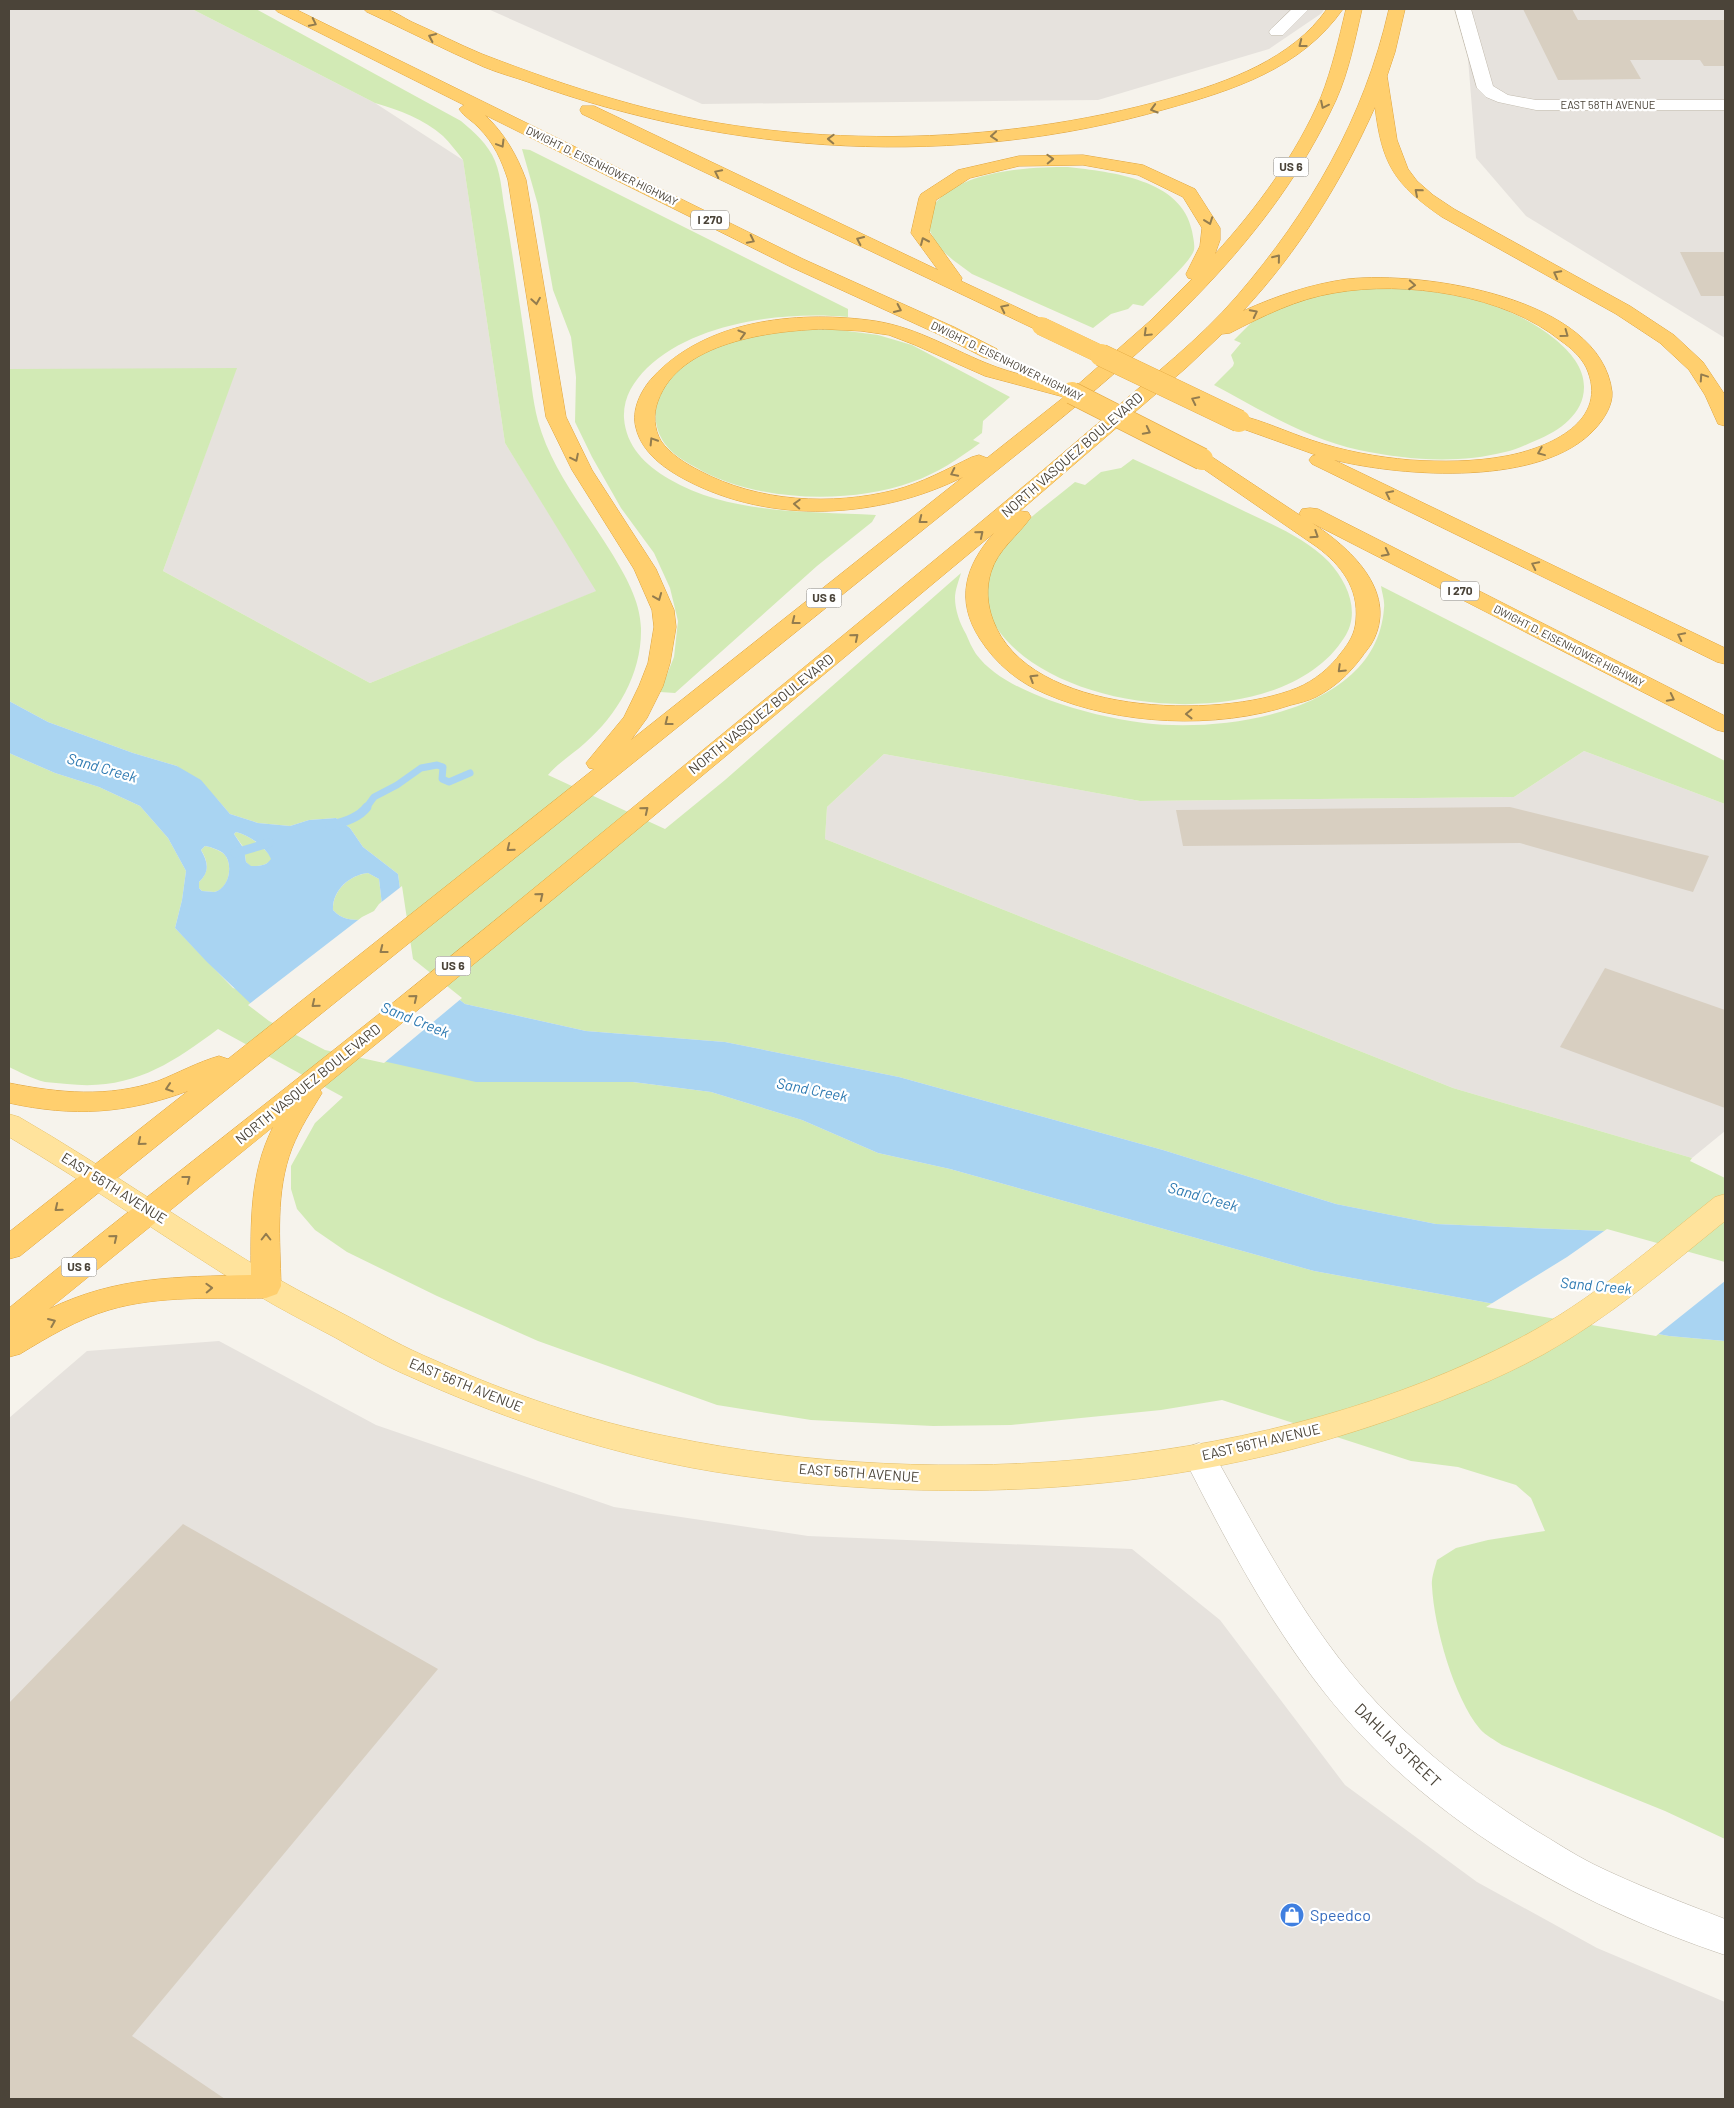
<svg xmlns="http://www.w3.org/2000/svg" width="1734" height="2108" font-family="Barlow,sans-serif">
<style>
.industrial{fill:#e6e2dd}
.green{fill:#d2eab5}
.water{fill:#a9d4f2;fill-rule:evenodd}
.pier{fill:#f6f3ec}
.lines{fill:none;stroke-linecap:round;stroke-linejoin:round}
.stream-far1{stroke:#a9d4f2;stroke-width:7}
.stream{stroke:#a9d4f2;stroke-width:9}
.building{fill:#d8cfc1}
.minor-casing{stroke:#c2bbae;stroke-width:1}
.major-casing{stroke:#e6c16a;stroke-width:1}
.highway-casing{stroke:#e0a43c;stroke-width:1}
.minor{fill:#fff;fill-rule:evenodd}
.major{fill:#ffe39c;fill-rule:evenodd}
.highway{fill:#ffcf6e;fill-rule:evenodd}
.highway-bridge-far1-casing{stroke:#e0a43c;stroke-width:18;stroke-linecap:butt}
.highway-bridge-casing{stroke:#e0a43c;stroke-width:23;stroke-linecap:butt}
.highway-bridge-far1{stroke:#ffcf6e;stroke-width:18}
.highway-bridge{stroke:#ffcf6e;stroke-width:22}
.oneway{stroke:#937c4e}
.labels{text-anchor:middle;stroke-width:4.5;stroke-linejoin:round;paint-order:stroke}
.far-street-label{font-size:11px;fill:#4b4439;stroke:#fff}
.shield{fill:#fff;stroke:#817c74;stroke-width:1}
.shield-label{font-size:12px;font-weight:bold;fill:#4b4439}
.street-label{font-size:14px;fill:#4b4439;stroke:#fff}
.water-label{font-size:15px;font-style:italic;fill:#2e7ab2;stroke:#fff}
.near-street-label{font-size:16px;fill:#4b4439;stroke:#fff}
.near-shop-label{font-size:16px;fill:#366cbe;stroke:#fff;text-anchor:start}
</style>
<rect width="100%" height="100%" fill="#f6f3ec"/>
<!-- industrial -->
<g class="industrial">
<path d="M9,9H192L375,103L463,160L505,443L597,591L370,683L163,571L236,369H9Z"/>
<path d="M488,9H1324L1322,13L1269,49L1098,100L702,104Z"/>
<path d="M1464,9H1725V338L1526,216L1476,158Z"/>
<path d="M1584,751L1725,804V1131L1692,1158L1453,1088L825,839L827,807L884,754L1140,801L1514,797Z"/>
<path d="M219,1341L376,1425L614,1507L808,1536L1132,1549L1220,1620L1345,1785L1477,1882L1597,1948L1725,2002V2099H9V1418L87,1351Z"/>
</g>
<!-- green -->
<g class="green">
<path d="M192,9H256L461,121C474,132 488,144 495,161C502,178 502,198 506,216C514,262 520,308 527,354C531,376 532,399 538,421C551,469 585,510 611,552C625,575 640,600 641,628C642,673 618,714 585,743C573,754 558,763 548,775L665,829L725,780L961,573C959,580 955,590 955,598C955,610 960,624 966,634C969,641 972,648 976,654C993,677 1023,690 1049,700C1080,711 1112,719 1144,723C1225,733 1377,712 1384,608C1385,601 1382,593 1381,586L1725,761V804L1584,751L1514,797L1140,801L884,754L827,807L825,839L1453,1088L1692,1158L1690,1161L1725,1178V1265L1605,1231L1436,1224L1336,1204L1163,1150L899,1077L725,1042L586,1031L465,1004L410,961L398,874L363,847L350,828L336,818L309,820L290,826L258,823L230,814L217,799L177,766L133,753L48,722L9,701V369L237,368L163,571L370,683L596,591L505,443L463,160C457,152 450,143 443,136C424,119 399,110 375,103Z"/>
<path d="M522,149L530,150L848,309V317C784,311 695,322 647,368C633,382 623,398 624,418C626,446 645,465 669,479C731,515 807,511 876,515L872,522L817,566L675,693L660,692L674,657L678,621L670,588L654,553L621,508L592,457L575,422L576,377L571,337L553,290L538,205Z"/>
<path d="M1068,167C1111,172 1182,179 1192,231C1193,237 1195,244 1194,250C1191,262 1154,295 1143,306L1133,304L1128,309L1111,314L1093,328L972,274L953,260L938,247L928,227C929,220 930,210 934,205C960,170 1029,167 1068,167Z"/>
<path d="M1367,288C1432,288 1504,297 1556,340C1570,352 1584,367 1584,387C1584,414 1559,431 1537,440C1527,444 1516,450 1505,452C1458,464 1406,460 1359,450C1307,439 1261,410 1214,385L1233,366L1234,363L1231,355L1241,343L1234,340L1258,316L1320,294Z"/>
<path d="M832,329L878,335L912,345L1010,397L983,421L982,433L973,440L980,443C958,459 938,473 912,482C848,505 754,502 695,467C684,461 672,454 665,444C656,431 653,417 658,401C677,339 778,330 832,329Z"/>
<path d="M1133,459C1171,476 1209,494 1246,512C1274,525 1307,539 1329,562C1348,583 1361,613 1344,638C1282,736 1057,719 996,627C984,609 984,599 987,577C988,572 988,565 991,560C1013,528 1046,506 1075,482L1085,485L1101,472L1121,468Z"/>
<path d="M9,753L55,773L99,787L140,806L168,838L186,871L182,900L175,928L233,988L553,1080L633,1082L711,1092L802,1120L878,1153L950,1169L1314,1271L1669,1336L1725,1341V1839L1665,1811L1502,1745C1495,1740 1486,1736 1480,1729C1454,1698 1434,1627 1432,1586C1431,1578 1435,1568 1437,1560L1456,1548L1488,1540L1545,1531L1531,1498L1516,1485L1458,1467L1411,1461L1222,1400L1161,1410L1011,1425L933,1426L811,1420L717,1405L538,1341L437,1296L347,1252L315,1230L297,1209L291,1189V1166L315,1123L343,1097L218,1029C170,1065 130,1091 67,1084C60,1083 52,1083 45,1082C32,1079 20,1072 9,1067Z"/>
<path d="M236,832C249,835 265,847 272,859C266,866 260,866 250,866L246,862L244,848L234,834Z"/>
<path d="M205,846C211,847 219,850 224,854C234,864 229,890 214,892C211,892 206,891 202,891L199,888V882C210,872 208,861 201,850Z"/>
<path d="M368,873L379,879L382,905L364,920C351,920 342,920 333,910C332,891 349,875 368,873Z"/>
</g>
<!-- water -->
<path class="water" d="M9,701L48,722L133,753L177,766L201,780L230,814L258,823L290,826L309,820L336,818L350,828L363,847L398,874L410,961L465,1004L586,1031L725,1042L899,1077L1163,1150L1336,1204L1436,1224L1605,1231L1725,1265V1341L1669,1336L1314,1271L950,1169L878,1153L802,1120L711,1092L633,1082H476L325,1048L250,1003L207,962L175,928L182,900L186,871L168,838L140,806L99,787L55,773L9,753ZM236,832C249,835 266,847 271,859C266,866 260,866 251,866L246,862L244,849L234,834ZM205,846C211,847 220,850 224,854C234,864 229,889 214,892C211,892 206,891 202,891L199,888V882C210,872 208,862 201,850ZM368,873L379,879L382,905L365,920C351,920 342,920 333,910C332,891 349,875 368,873Z"/>
<!-- pier -->
<g class="pier">
<path d="M402,886L413,959L462,998L384,1063L325,1050L269,1021L248,1005L362,917L374,911L379,904Z"/>
<path d="M1607,1229L1725,1262V1281L1656,1336L1486,1307L1567,1257Z"/>
</g>
<g class="lines">
<!-- stream-far1 -->
<path class="stream-far1" d="M366,808L374,797L397,785L421,768L437,765L443,767L442,779L449,782L470,773"/>
<!-- stream -->
<g class="stream">
<path d="M330,826C343,822 359,818 367,807"/>
<path d="M235,853L269,843"/>
</g>
</g>
<!-- building -->
<g class="building">
<path d="M1523,9H1572L1578,20H1725V66H1704L1700,60H1630L1641,79L1558,80Z"/>
<path d="M1680,252H1725V296H1701Z"/>
<path d="M1510,807L1709,856L1693,892L1520,843L1183,846L1176,810Z"/>
<path d="M1605,968L1725,1010V1108L1560,1047Z"/>
<path d="M183,1524L438,1669L132,2036L225,2099H9V1703Z"/>
</g>
<g class="lines">
<defs>
<g id="minor">
<path d="M1292,9H1309L1283,35H1271L1269,32L1271,29Z"/>
<path d="M1455,9H1471L1493,86L1508,95L1536,100H1725V110H1536L1498,102L1486,97L1477,88Z"/>
<path d="M1199,1443L1210,1447C1253,1523 1294,1603 1349,1671C1401,1735 1465,1786 1535,1830C1554,1841 1573,1854 1593,1864C1636,1885 1681,1902 1725,1919V1955C1573,1904 1425,1820 1324,1692C1268,1621 1224,1537 1183,1456L1188,1447Z"/>
</g>
<path id="major" d="M9,1114L19,1117C107,1168 190,1227 278,1279C302,1293 327,1305 351,1318C379,1333 405,1348 434,1360C510,1394 589,1421 671,1437C942,1493 1273,1468 1520,1338C1591,1301 1652,1247 1715,1197L1725,1194V1221C1667,1268 1610,1317 1544,1354C1495,1381 1442,1401 1389,1420C1217,1480 1035,1499 854,1487C792,1483 729,1476 668,1463C580,1444 493,1414 411,1377C385,1366 360,1352 336,1338C308,1323 280,1309 254,1293C171,1242 92,1186 9,1137Z"/>
<g id="highway">
<path d="M275,9H295L803,259L954,327L997,349L1000,353L997,357L990,359L983,357L940,335L791,267L485,115C504,133 517,155 526,180L566,417L592,470L656,569L674,610L676,627L670,663L663,686L647,718L631,740L963,477C879,519 771,525 686,480C665,469 642,453 636,428C631,410 641,390 653,377C706,320 795,311 868,320C912,325 947,347 986,363C1015,375 1045,380 1074,388L1150,321L1192,279L1188,278L1186,274L1200,246L1202,228L1183,197L1138,175L1083,165L1019,166L970,178L936,200L929,232L962,278L961,281L1048,322L1051,326L1048,330L1041,332L582,114L580,110L582,106H594L938,270L911,233L919,198L921,194L958,170L1019,156L1083,155L1143,165L1195,189L1220,228V240L1215,254C1257,208 1296,155 1321,97C1332,69 1339,39 1346,9H1362C1355,39 1349,71 1336,100C1272,240 1153,344 1036,439L20,1256L9,1259V1232L188,1091C126,1114 73,1117 9,1103V1083C59,1093 108,1098 158,1081C178,1073 198,1062 219,1056L228,1059L594,769L589,768L586,763L624,717L639,686L648,663L654,627L652,610L634,569L572,470L546,417L508,180C502,161 494,143 479,128C473,121 464,117 459,109L464,105L278,12ZM823,329L861,331L889,335L915,345L985,376L1064,397L987,458L979,455L972,457C947,469 922,483 895,490C832,506 758,502 700,471C686,464 670,454 661,441C654,429 653,414 658,401C679,342 770,331 823,329Z"/>
<path d="M364,9C370,9 379,8 385,9C394,11 404,18 412,22C435,32 458,44 482,54C526,71 571,87 617,100C791,151 997,147 1171,98C1228,82 1292,59 1327,9H1343C1301,69 1233,90 1166,109C958,169 731,156 528,82C514,77 498,73 484,67C445,50 406,30 367,12Z"/>
<path d="M1389,9H1405L1395,52L1387,76L1397,140L1408,169L1417,181L1433,195L1454,209L1630,306L1674,335L1703,362L1725,395V426L1718,424L1705,395L1689,370L1660,343L1616,314L1442,217C1394,184 1382,164 1375,107C1342,181 1298,252 1243,311C1276,296 1311,284 1348,279C1422,271 1601,297 1612,392C1613,405 1604,419 1595,429C1542,487 1404,477 1334,460L1725,648V664L1717,662L1312,464L1309,460L1312,456L1316,455L1232,425L1229,421L1232,417L1239,415C1264,421 1287,432 1311,440C1343,451 1377,457 1410,460C1442,462 1474,462 1506,456C1549,448 1611,421 1586,367C1580,356 1571,348 1561,341C1505,295 1405,280 1334,293C1297,299 1263,316 1230,333L1222,334L1186,368L1020,511L1028,512L1031,517C1018,536 998,549 991,572C986,588 987,604 993,620C1028,716 1218,720 1297,688C1314,681 1330,668 1341,653C1349,643 1355,634 1356,620C1359,588 1341,565 1317,547L1195,463L1192,459L1195,455L1202,453L1209,455L1301,516L1299,514L1302,509L1310,508L1318,509L1725,716V732L1717,730L1312,523C1349,547 1397,590 1374,639C1371,646 1365,652 1361,658C1348,675 1335,687 1316,697C1308,701 1299,703 1291,705C1217,730 1117,725 1046,694C1019,683 996,664 980,639C955,600 965,566 994,533L590,869L320,1090L322,1093C311,1111 300,1128 292,1148C275,1192 280,1240 281,1286L277,1294L266,1298C215,1299 159,1295 109,1310C78,1319 48,1337 20,1354L9,1357V1308C131,1208 256,1112 379,1014C532,891 683,766 835,642C927,566 1020,491 1110,413C1153,375 1199,340 1237,296C1310,211 1364,119 1389,9ZM273,1127C249,1175 251,1223 251,1275C177,1277 117,1276 49,1309Z"/>
</g>
</defs>
<!-- minor casing -->
<use href="#minor" class="minor-casing"/>
<!-- major casing -->
<use href="#major" class="major-casing"/>
<!-- highway casing -->
<use href="#highway" class="highway-casing"/>
<!-- minor -->
<use href="#minor" class="minor"/>
<!-- major -->
<use href="#major" class="major"/>
<!-- highway -->
<use href="#highway" class="highway"/>
<defs>
<path id="highway-bridge-far1" d="M1041,326L1104,356"/>
<g id="highway-bridge">
<path d="M1101,355L1239,421"/>
<path d="M1072,393L1202,459"/>
</g>
</defs>
<!-- highway-bridge-far1 casing -->
<use href="#highway-bridge-far1" class="highway-bridge-far1-casing"/>
<!-- highway-bridge casing -->
<use href="#highway-bridge" class="highway-bridge-casing"/>
<!-- highway-bridge-far1 -->
<use href="#highway-bridge-far1" class="highway-bridge-far1"/>
<!-- highway-bridge -->
<use href="#highway-bridge" class="highway-bridge"/>
</g>
<!-- one-way arrows -->
<defs><path id="oneway-chevron" d="M-2-3.5L2.5 0L-2 3.5" fill="none" stroke-width="1.6" stroke-linecap="round" stroke-linejoin="round" transform="scale(1.25)"/></defs>
<g class="oneway">
<use href="#oneway-chevron" transform="translate(313 23) rotate(26)"/>
<use href="#oneway-chevron" transform="translate(432 37) rotate(-155)"/>
<use href="#oneway-chevron" transform="translate(1302 44) rotate(142)"/>
<use href="#oneway-chevron" transform="translate(1324 105) rotate(116)"/>
<use href="#oneway-chevron" transform="translate(1154 109) rotate(164)"/>
<use href="#oneway-chevron" transform="translate(994 136) rotate(175)"/>
<use href="#oneway-chevron" transform="translate(831 139) rotate(-178)"/>
<use href="#oneway-chevron" transform="translate(501 144) rotate(59)"/>
<use href="#oneway-chevron" transform="translate(1050 159) rotate(-2)"/>
<use href="#oneway-chevron" transform="translate(718 173) rotate(-154)"/>
<use href="#oneway-chevron" transform="translate(1418 192) rotate(-139)"/>
<use href="#oneway-chevron" transform="translate(1209 221) rotate(70)"/>
<use href="#oneway-chevron" transform="translate(751 240) rotate(26)"/>
<use href="#oneway-chevron" transform="translate(860 240) rotate(-155)"/>
<use href="#oneway-chevron" transform="translate(924 241) rotate(-114)"/>
<use href="#oneway-chevron" transform="translate(1277 258) rotate(-51)"/>
<use href="#oneway-chevron" transform="translate(1557 274) rotate(-152)"/>
<use href="#oneway-chevron" transform="translate(1412 285) rotate(4)"/>
<use href="#oneway-chevron" transform="translate(536 301) rotate(81)"/>
<use href="#oneway-chevron" transform="translate(1004 308) rotate(-154)"/>
<use href="#oneway-chevron" transform="translate(898 309) rotate(25)"/>
<use href="#oneway-chevron" transform="translate(1254 313) rotate(-27)"/>
<use href="#oneway-chevron" transform="translate(1147 333) rotate(136)"/>
<use href="#oneway-chevron" transform="translate(742 334) rotate(-16)"/>
<use href="#oneway-chevron" transform="translate(1565 334) rotate(36)"/>
<use href="#oneway-chevron" transform="translate(1703 377) rotate(-124)"/>
<use href="#oneway-chevron" transform="translate(1195 400) rotate(-154)"/>
<use href="#oneway-chevron" transform="translate(1147 431) rotate(27)"/>
<use href="#oneway-chevron" transform="translate(653 441) rotate(-122)"/>
<use href="#oneway-chevron" transform="translate(1541 452) rotate(158)"/>
<use href="#oneway-chevron" transform="translate(575 458) rotate(64)"/>
<use href="#oneway-chevron" transform="translate(954 473) rotate(154)"/>
<use href="#oneway-chevron" transform="translate(1389 494) rotate(-154)"/>
<use href="#oneway-chevron" transform="translate(797 504) rotate(-177)"/>
<use href="#oneway-chevron" transform="translate(922 520) rotate(142)"/>
<use href="#oneway-chevron" transform="translate(980 534) rotate(-40)"/>
<use href="#oneway-chevron" transform="translate(1315 535) rotate(33)"/>
<use href="#oneway-chevron" transform="translate(1386 553) rotate(27)"/>
<use href="#oneway-chevron" transform="translate(1535 565) rotate(-154)"/>
<use href="#oneway-chevron" transform="translate(658 597) rotate(68)"/>
<use href="#oneway-chevron" transform="translate(795 621) rotate(142)"/>
<use href="#oneway-chevron" transform="translate(1681 636) rotate(-154)"/>
<use href="#oneway-chevron" transform="translate(855 637) rotate(-40)"/>
<use href="#oneway-chevron" transform="translate(1341 669) rotate(136)"/>
<use href="#oneway-chevron" transform="translate(1033 678) rotate(-148)"/>
<use href="#oneway-chevron" transform="translate(1671 698) rotate(27)"/>
<use href="#oneway-chevron" transform="translate(1189 714) rotate(179)"/>
<use href="#oneway-chevron" transform="translate(668 722) rotate(142)"/>
<use href="#oneway-chevron" transform="translate(645 810) rotate(-39)"/>
<use href="#oneway-chevron" transform="translate(510 848) rotate(141)"/>
<use href="#oneway-chevron" transform="translate(540 896) rotate(-39)"/>
<use href="#oneway-chevron" transform="translate(383 950) rotate(142)"/>
<use href="#oneway-chevron" transform="translate(414 998) rotate(-39)"/>
<use href="#oneway-chevron" transform="translate(315 1004) rotate(141)"/>
<use href="#oneway-chevron" transform="translate(169 1088) rotate(162)"/>
<use href="#oneway-chevron" transform="translate(141 1142) rotate(141)"/>
<use href="#oneway-chevron" transform="translate(187 1179) rotate(-38)"/>
<use href="#oneway-chevron" transform="translate(58 1208) rotate(141)"/>
<use href="#oneway-chevron" transform="translate(266 1237) rotate(-90)"/>
<use href="#oneway-chevron" transform="translate(114 1238) rotate(-39)"/>
<use href="#oneway-chevron" transform="translate(209 1288) rotate(-2)"/>
<use href="#oneway-chevron" transform="translate(52 1322) rotate(-23)"/>
</g>
<!-- icons -->
<defs>
<symbol id="shop-disc" viewBox="-11 -11 22 22"><circle r="9.5" fill="#3f7fe0" stroke="#fff"/><path d="M-5-2.5h2.3a2.7 3.5 0 0 1 5.4 0H5L5.5 6h-11ZM-1.5-2.5h3a1.5 2.3 0 0 0-3 0Z" fill="#fff"/></symbol>
</defs>
<g fill-rule="evenodd">
<use href="#shop-disc" x="1278" y="1901" width="28" height="28"/>
</g>
<g class="labels">
<!-- far-street labels -->
<g class="far-street-label">
<text x="1608" y="109">EAST 58TH AVENUE</text>
<text transform="translate(602 166) rotate(26)" y="4">DWIGHT D. EISENHOWER HIGHWAY</text>
<text transform="translate(1007 361) rotate(26)" y="4">DWIGHT D. EISENHOWER HIGHWAY</text>
<text transform="translate(1569 646) rotate(27)" y="4">DWIGHT D. EISENHOWER HIGHWAY</text>
</g>
<!-- shield labels -->
<g class="shield">
<rect x="1273.5" y="157.5" width="35" height="19" rx="4"/>
<rect x="691" y="210.5" width="38" height="19" rx="4"/>
<rect x="1441" y="581.5" width="38" height="19" rx="4"/>
<rect x="806.5" y="588.5" width="35" height="19" rx="4"/>
<rect x="435.5" y="956.5" width="35" height="19" rx="4"/>
<rect x="61.5" y="1257.5" width="35" height="19" rx="4"/>
</g>
<g class="shield-label">
<text x="1291" y="171">US 6</text>
<text x="710" y="224">I 270</text>
<text x="1460" y="595">I 270</text>
<text x="824" y="602">US 6</text>
<text x="453" y="970">US 6</text>
<text x="79" y="1271">US 6</text>
</g>
<!-- street labels -->
<g class="street-label">
<text transform="translate(1072 455) rotate(-41)" y="5">NORTH VASQUEZ BOULEVARD</text>
<text transform="translate(761 714) rotate(-39)" y="5">NORTH VASQUEZ BOULEVARD</text>
<text transform="translate(308 1084) rotate(-39)" y="5">NORTH VASQUEZ BOULEVARD</text>
<text transform="translate(114 1188) rotate(32)" y="5">EAST 56TH AVENUE</text>
<text transform="translate(466 1385) rotate(22)" y="5">EAST 56TH AVENUE</text>
<text transform="translate(1261 1442) rotate(-13)" y="5">EAST 56TH AVENUE</text>
<text transform="translate(859 1473) rotate(4)" y="5">EAST 56TH AVENUE</text>
</g>
<!-- water labels -->
<g class="water-label">
<text transform="translate(102 768) rotate(16)" y="5">Sand Creek</text>
<text transform="translate(415 1020) rotate(22)" y="5">Sand Creek</text>
<text transform="translate(812 1090) rotate(11)" y="5">Sand Creek</text>
<text transform="translate(1203 1197) rotate(16)" y="5">Sand Creek</text>
<text transform="translate(1596 1286) rotate(5)" y="5">Sand Creek</text>
</g>
<!-- near-street labels -->
<g class="near-street-label">
<text transform="translate(1398 1745) rotate(44)" y="6">DAHLIA STREET</text>
</g>
<!-- near-shop labels -->
<g class="near-shop-label">
<text x="1310" y="1921">Speedco</text>
</g>
</g>
<!-- border -->
<rect width="1734" height="2108" fill="none" stroke="#4b4439" stroke-width="20"/>
</svg>
